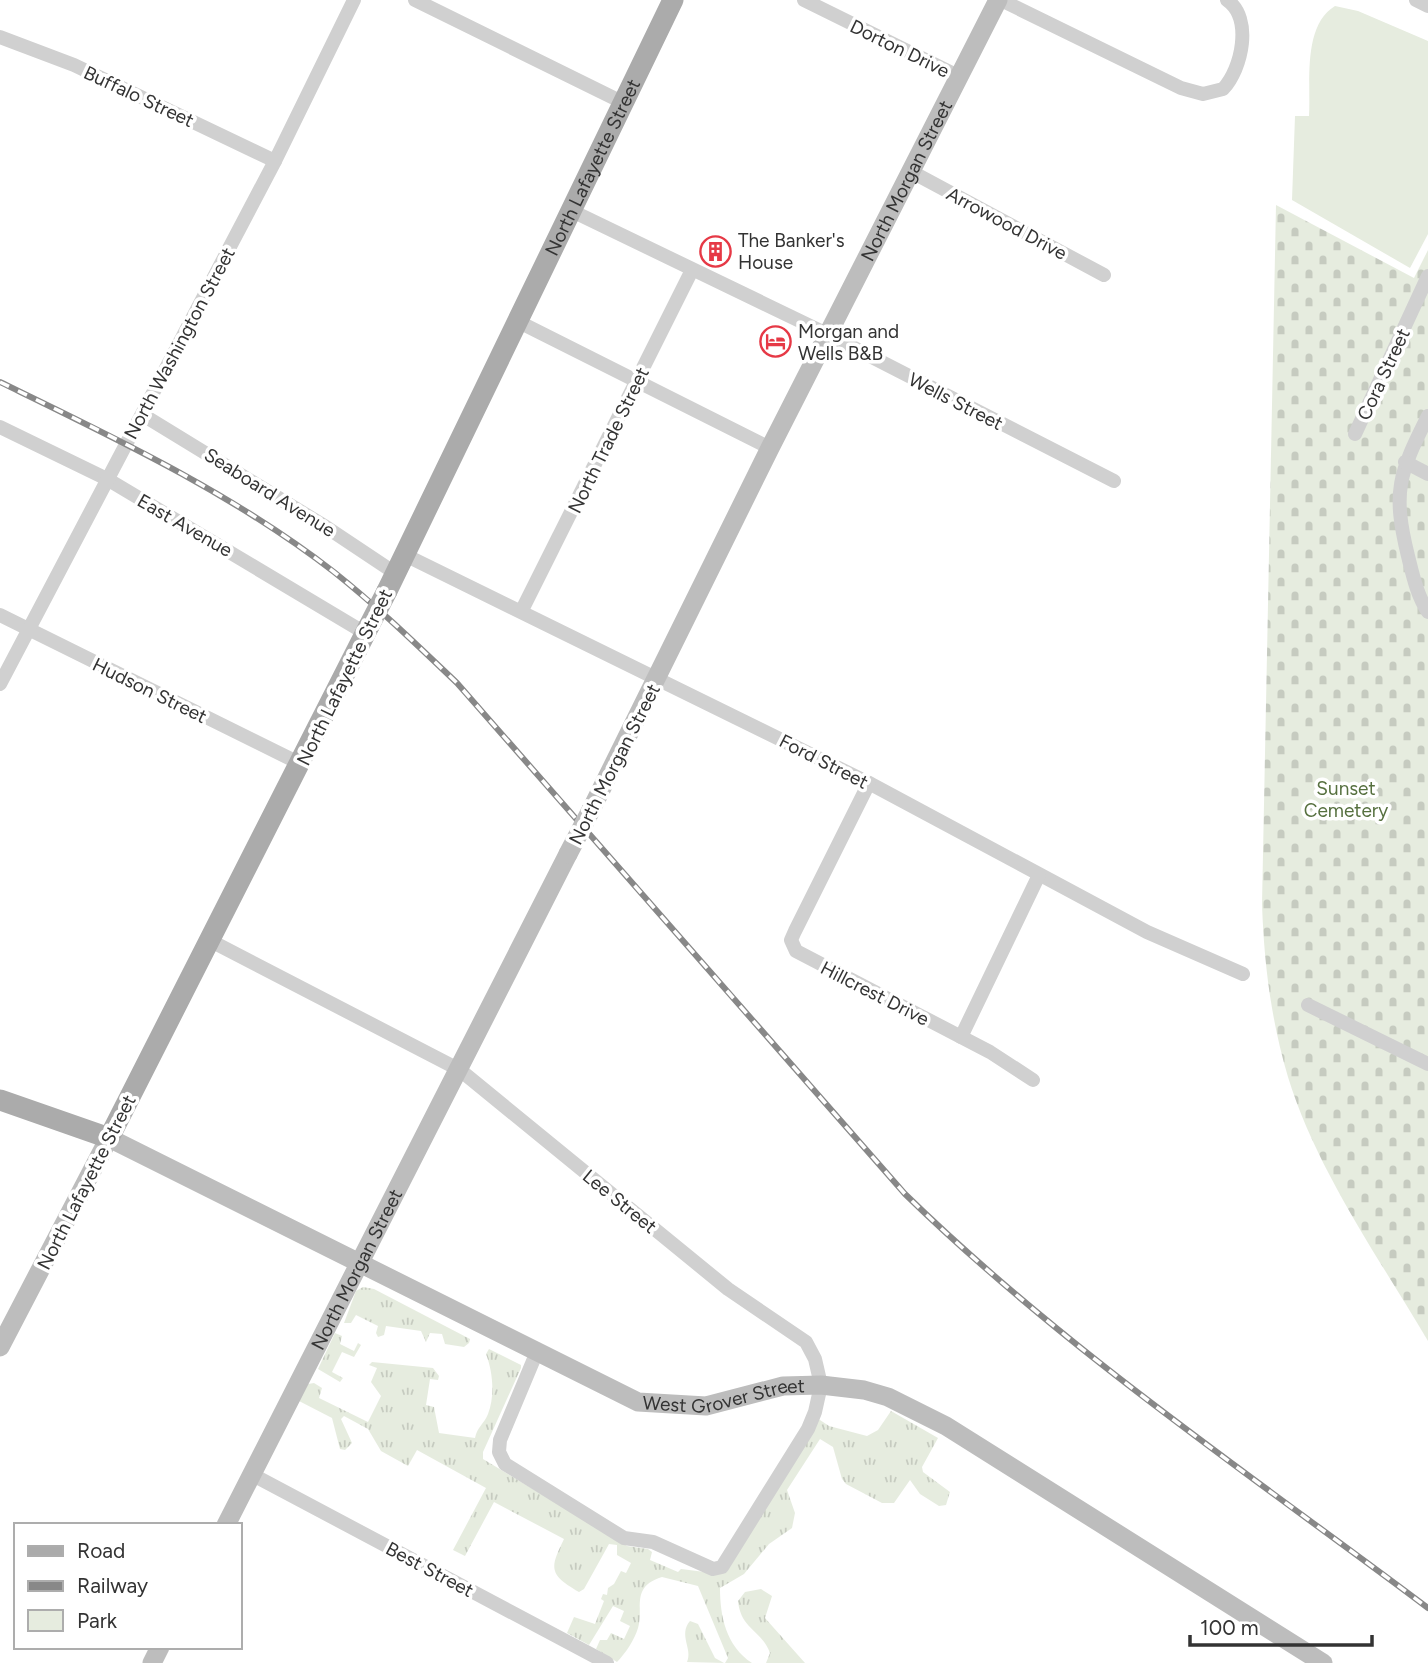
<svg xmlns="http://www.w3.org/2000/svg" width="1428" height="1663" font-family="Figtree,sans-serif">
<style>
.grass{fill:url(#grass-tufts)}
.cemetery{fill:url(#cemetery-stones)}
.green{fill:#e6ecdf}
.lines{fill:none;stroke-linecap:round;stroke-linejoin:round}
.street{stroke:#d0d0d0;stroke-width:14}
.secondary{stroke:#bdbdbd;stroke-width:19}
.primary{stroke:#ababab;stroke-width:21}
.rail-casing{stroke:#888;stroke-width:6}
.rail{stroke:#fff;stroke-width:3.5;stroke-dasharray:10;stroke-linecap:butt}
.secondary-bridge{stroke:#bdbdbd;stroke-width:19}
.primary-bridge{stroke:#ababab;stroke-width:21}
.labels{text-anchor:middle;stroke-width:7;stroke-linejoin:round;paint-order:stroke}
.street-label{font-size:19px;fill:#333;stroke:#fff}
.poi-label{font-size:19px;fill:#333;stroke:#fff;text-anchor:start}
.park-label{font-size:19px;fill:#56703f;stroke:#fff}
</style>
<defs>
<pattern id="grass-tufts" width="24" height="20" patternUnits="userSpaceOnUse" patternTransform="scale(1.75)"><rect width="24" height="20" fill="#e6ecdf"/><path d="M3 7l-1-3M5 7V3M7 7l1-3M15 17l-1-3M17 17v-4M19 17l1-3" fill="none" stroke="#c6cbc0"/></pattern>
<pattern id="cemetery-stones" width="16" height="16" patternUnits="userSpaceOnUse" patternTransform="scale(1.75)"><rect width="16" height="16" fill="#e6ecdf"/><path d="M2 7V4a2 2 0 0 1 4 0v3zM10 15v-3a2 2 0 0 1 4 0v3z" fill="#c6cbc0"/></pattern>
</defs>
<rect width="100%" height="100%" fill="#fff"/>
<!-- grass -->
<g class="grass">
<path d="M363,1287L374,1289L470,1339L469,1343L464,1347L445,1344L442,1334L430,1333L426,1342L421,1331L386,1326L384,1335L378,1337L376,1333L378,1326L356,1315L351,1323H344L356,1291Z"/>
<path d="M335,1333L342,1336L340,1344L354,1351L358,1343L361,1345L354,1357L342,1352L332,1372L343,1378L340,1382L318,1369Z"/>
<path d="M489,1349L521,1365V1368L483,1452V1459L627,1546L648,1549L652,1552L650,1560L678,1572L681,1569L713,1573L817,1418L829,1426L867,1436L878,1430L891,1411L938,1438L922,1467L923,1472L950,1492L946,1505L939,1506L920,1494L910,1480L894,1503H882L846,1484L842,1479L833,1447L820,1439L787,1490L795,1513L792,1528L769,1544L744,1574L720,1588C720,1616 726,1646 752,1663H725L728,1658L698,1586L662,1577C630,1587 644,1608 638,1628C635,1639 625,1654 617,1662L596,1649L600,1640H607L611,1633L624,1639L630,1626L620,1621L624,1611L613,1606L589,1645L567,1633L574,1617L595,1624L604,1601L601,1599L603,1594L607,1595L608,1588L614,1584L621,1571L626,1573L631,1563L617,1555V1545L609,1544L584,1589L579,1592C548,1574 550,1568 564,1539L494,1502L465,1556L453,1550L486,1488L417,1450L408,1466L381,1451L368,1429L344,1416L341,1419L352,1443L345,1450L340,1449L332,1418L299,1401L308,1384L314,1383L322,1388L319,1398L368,1422L381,1396L371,1382L377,1368L369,1365L372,1362L433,1368L439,1376L438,1380L430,1379L426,1405L434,1407L439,1433L475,1438C477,1427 484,1424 488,1414C495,1396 493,1372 486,1354Z"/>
<path d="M761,1589L772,1596L765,1618L805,1663H766L770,1653C762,1630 741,1630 738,1601L745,1592Z"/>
<path d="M690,1621L698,1624L715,1658L724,1663L687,1662C693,1649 678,1635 690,1621Z"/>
</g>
<!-- cemetery -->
<path class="cemetery" d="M1276,205L1414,278L1428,250V1341C1379,1258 1316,1169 1288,1077C1271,1020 1264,963 1262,904Z"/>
<!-- green -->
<path class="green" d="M1335,6L1358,11L1428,41V234L1410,268L1292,200L1295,116H1309C1311,84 1302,26 1335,6Z"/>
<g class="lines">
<!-- street -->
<g class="street">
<path d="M415,0L624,103"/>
<path d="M804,0L958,76"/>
<path d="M1001,0L1181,88L1203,94L1223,89C1242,69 1253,18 1227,0"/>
<path d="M1416,0L1428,6"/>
<path d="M0,37L74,65L275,161"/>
<path d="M910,171L1104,275"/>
<path d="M572,211L829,335L1114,481"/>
<path d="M517,321L770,448"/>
<path d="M143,415L326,527L395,573"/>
<path d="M1428,416C1399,474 1392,491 1408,556C1413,576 1417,595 1428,612"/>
<path d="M0,427L107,479L365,633"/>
<path d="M1355,434L1428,276"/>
<path d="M1405,462L1428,474"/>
<path d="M403,554L869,783L1147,932L1243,974"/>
<path d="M522,610L692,270"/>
<path d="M0,615L301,764"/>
<path d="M0,684L275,161L354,0"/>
<path d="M869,783L795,931L791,940L796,951L990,1052L1033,1080"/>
<path d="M209,940L460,1070L728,1289L806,1342L815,1359L821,1385L815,1412L808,1429L722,1567L713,1569L653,1542L624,1538L505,1464L499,1452L500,1440L536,1354"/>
<path d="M1308,1005L1428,1064"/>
<path d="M961,1037L1039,875"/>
<path d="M253,1475L607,1663"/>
</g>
<!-- secondary -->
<g class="secondary">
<path id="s1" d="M591,810L770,448L998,0"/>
<path id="s2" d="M0,1347L109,1138L638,1402L706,1406L783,1386L821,1385L864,1390L888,1397L946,1426L1323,1663"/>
<path id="s3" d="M226,1525L568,854"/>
<path d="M152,1663L160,1647"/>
</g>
<!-- primary -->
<g class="primary">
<path id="s4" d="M387,591L673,0"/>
<path d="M0,1100L109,1138L369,626"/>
</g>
<defs>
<path id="rail" d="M0,382C115,438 232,493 334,572C378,607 417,645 457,683L905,1194C1064,1349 1251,1475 1428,1608"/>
</defs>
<!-- rail casing -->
<use href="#rail" class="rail-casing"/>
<!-- rail -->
<use href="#rail" class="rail"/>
<!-- secondary-bridge -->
<path class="secondary-bridge" d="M568,854L591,810"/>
<!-- primary-bridge -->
<path class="primary-bridge" d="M369,626L387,591"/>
</g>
<!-- icons -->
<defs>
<symbol id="building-ring" viewBox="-11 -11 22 22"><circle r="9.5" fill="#fff" stroke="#e63946" stroke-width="1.5"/><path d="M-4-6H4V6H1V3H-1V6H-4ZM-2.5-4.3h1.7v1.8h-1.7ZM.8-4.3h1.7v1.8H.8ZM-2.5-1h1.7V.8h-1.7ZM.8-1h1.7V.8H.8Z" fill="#e63946"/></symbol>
<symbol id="hotel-ring" viewBox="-11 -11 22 22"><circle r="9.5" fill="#fff" stroke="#e63946" stroke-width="1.5"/><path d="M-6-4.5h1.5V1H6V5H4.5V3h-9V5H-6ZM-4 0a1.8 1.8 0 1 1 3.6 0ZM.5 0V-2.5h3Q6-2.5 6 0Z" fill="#e63946"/></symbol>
</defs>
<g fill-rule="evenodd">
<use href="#building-ring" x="698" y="234" width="35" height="35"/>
<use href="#hotel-ring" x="758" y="324" width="35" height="35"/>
</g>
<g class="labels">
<!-- street labels -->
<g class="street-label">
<text transform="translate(900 48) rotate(26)" y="7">Dorton Drive</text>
<text transform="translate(139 96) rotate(25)" y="7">Buffalo Street</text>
<text dy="7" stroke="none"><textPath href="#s4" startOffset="471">North Lafayette Street</textPath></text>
<text dy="7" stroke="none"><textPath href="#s1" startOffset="704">North Morgan Street</textPath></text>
<text transform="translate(1007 223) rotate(28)" y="7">Arrowood Drive</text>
<text transform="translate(179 343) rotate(-62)" y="7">North Washington Street</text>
<text transform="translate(1383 374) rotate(-65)" y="7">Cora Street</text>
<text transform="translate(956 401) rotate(27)" y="7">Wells Street</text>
<text transform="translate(608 440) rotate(-64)" y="7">North Trade Street</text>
<text transform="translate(270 492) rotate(32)" y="7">Seaboard Avenue</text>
<text transform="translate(185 525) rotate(30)" y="7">East Avenue</text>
<text transform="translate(344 677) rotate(-64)" y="7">North Lafayette Street</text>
<text transform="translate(150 690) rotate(26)" y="7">Hudson Street</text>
<text transform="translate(824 761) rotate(27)" y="7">Ford Street</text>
<text transform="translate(614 764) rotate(-63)" y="7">North Morgan Street</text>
<text transform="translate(875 993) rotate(27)" y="7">Hillcrest Drive</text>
<text transform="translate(86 1182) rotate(-63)" y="7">North Lafayette Street</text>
<text transform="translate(620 1201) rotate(39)" y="7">Lee Street</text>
<text dy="7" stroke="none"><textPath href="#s3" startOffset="287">North Morgan Street</textPath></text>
<text dy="7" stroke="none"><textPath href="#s2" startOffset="914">West Grover Street</textPath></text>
<text transform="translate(430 1569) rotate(28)" y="7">Best Street</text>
</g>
<!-- poi labels -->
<g class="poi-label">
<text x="738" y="247">The Banker's<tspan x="738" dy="22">House</tspan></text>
<text x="798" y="338">Morgan and<tspan x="798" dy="22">Wells B&amp;B</tspan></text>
</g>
<!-- park labels -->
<g class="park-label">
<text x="1346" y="795">Sunset<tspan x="1346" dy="22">Cemetery</tspan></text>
</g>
</g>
<!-- legend -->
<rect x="14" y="1523" width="228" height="126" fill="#ffffff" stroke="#adadad" stroke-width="2"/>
<rect x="28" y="1546" width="35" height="10" fill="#ababab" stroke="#adadad" stroke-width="2"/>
<text x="77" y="1558" font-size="21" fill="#333333">Road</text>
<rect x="28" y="1581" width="35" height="10" fill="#888888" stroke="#adadad" stroke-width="2"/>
<text x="77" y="1593" font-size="21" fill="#333333">Railway</text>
<rect x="28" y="1610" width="35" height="21" fill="#e6ecdf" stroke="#adadad" stroke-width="2"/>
<text x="77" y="1628" font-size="21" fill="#333333">Park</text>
<!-- scale -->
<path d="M1190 1635v10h182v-10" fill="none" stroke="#333333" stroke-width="3.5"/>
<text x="1200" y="1635" font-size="21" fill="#333333" stroke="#ffffff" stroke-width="5" paint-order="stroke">100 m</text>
</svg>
